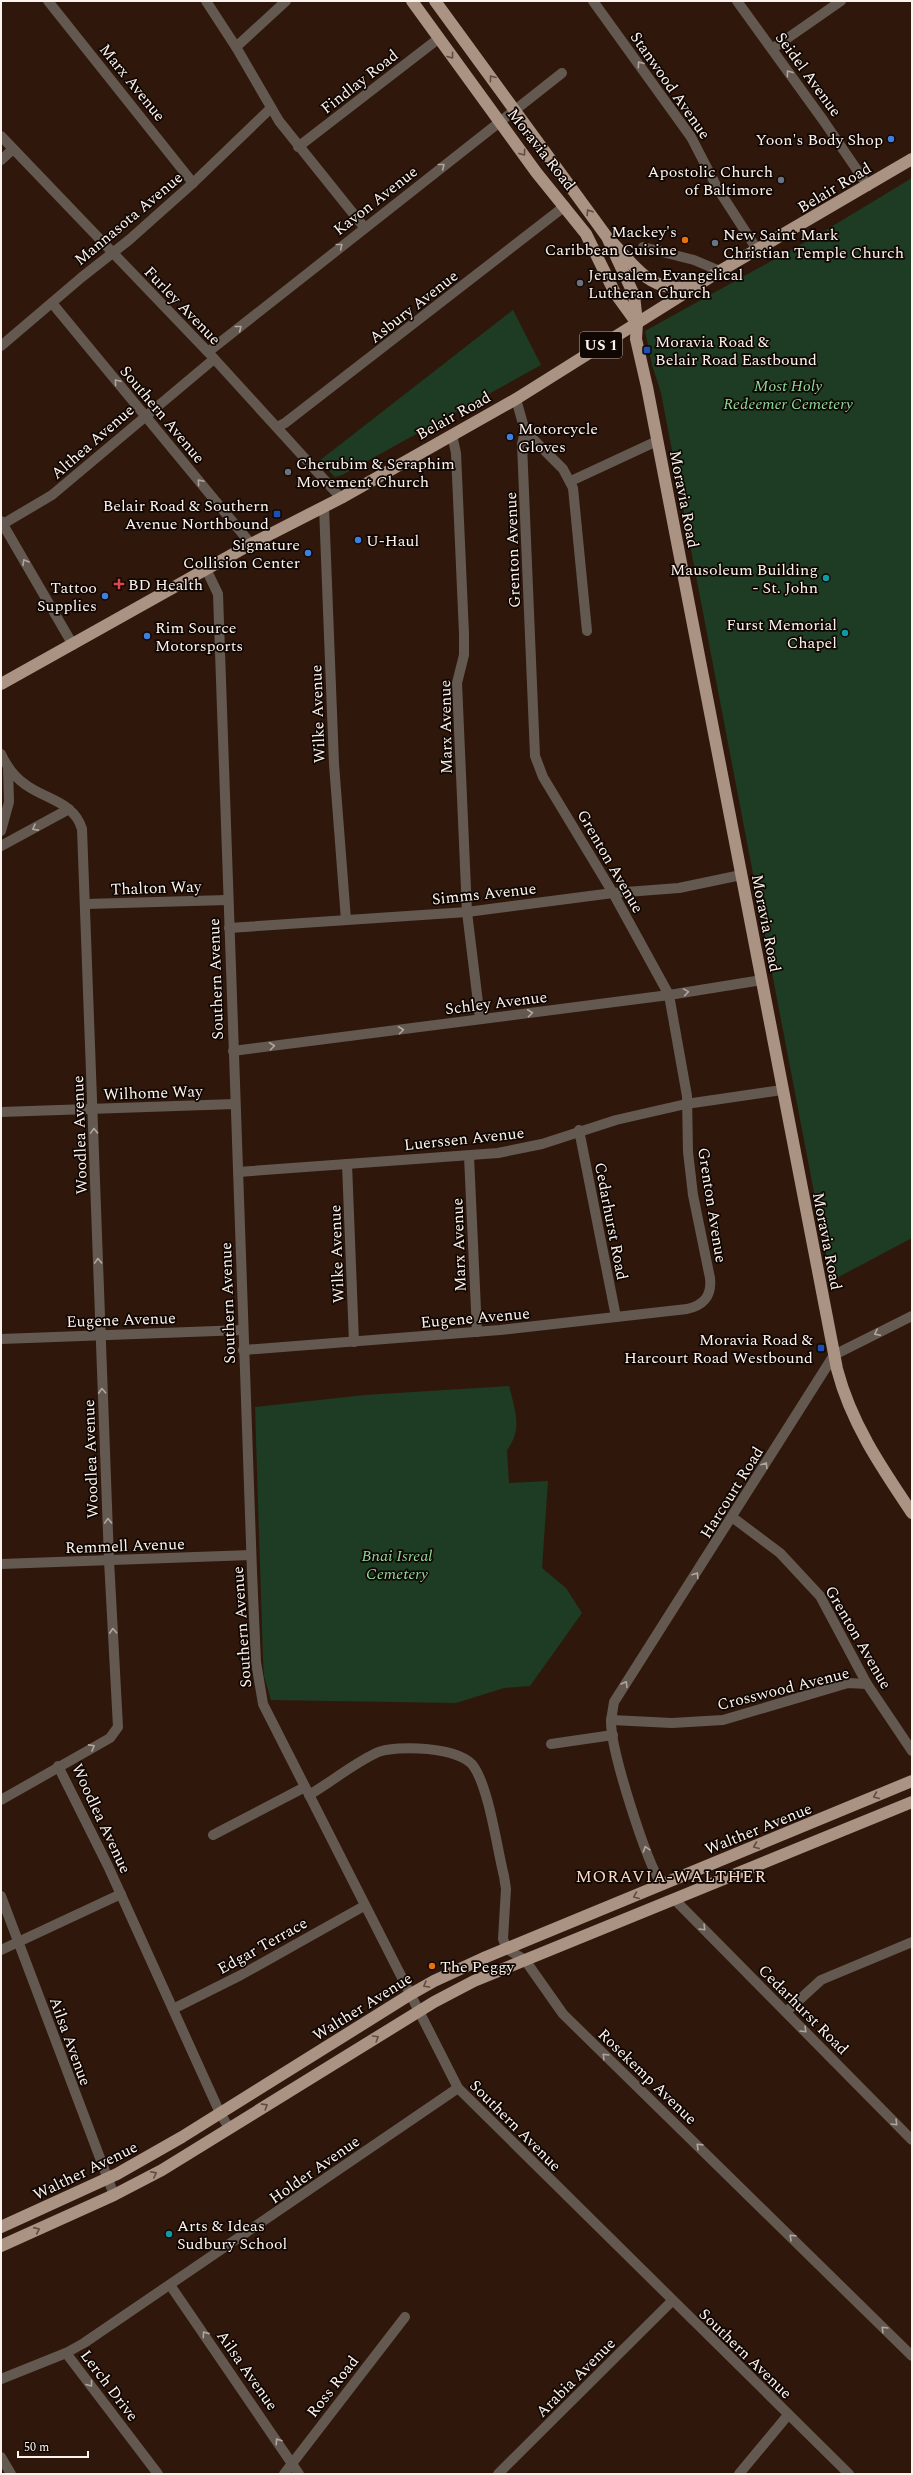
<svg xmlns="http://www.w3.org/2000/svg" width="913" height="2475" font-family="Spectral,serif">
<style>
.green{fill:#1d3c23}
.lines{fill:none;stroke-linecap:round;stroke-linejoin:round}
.minor{stroke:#645951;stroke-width:10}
.major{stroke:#aa9383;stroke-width:12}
.oneway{stroke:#5d4d43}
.oneway2{stroke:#b0a6a0}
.shop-dot{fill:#3f7fe0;stroke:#100703;stroke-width:1.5}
.worship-dot{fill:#6b7280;stroke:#100703;stroke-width:1.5}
.food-dot{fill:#e8710a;stroke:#100703;stroke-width:1.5}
.transit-dot{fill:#1a4fb4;stroke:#100703;stroke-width:1.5}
.culture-dot{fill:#0f9aa8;stroke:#100703;stroke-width:1.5}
.health-dot{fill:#e0444e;stroke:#100703;stroke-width:1.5}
.labels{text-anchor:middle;stroke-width:3.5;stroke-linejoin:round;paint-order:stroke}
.shield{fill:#100703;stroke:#b6aca8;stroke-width:1}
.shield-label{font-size:15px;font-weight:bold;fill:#fdf3ee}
.street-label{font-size:16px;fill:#fdf3ee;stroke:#100703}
.poi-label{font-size:16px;fill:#fdf3ee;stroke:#100703;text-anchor:start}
.park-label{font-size:16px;font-style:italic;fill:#8eda9b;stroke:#100703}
.neighbourhood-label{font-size:17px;letter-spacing:1px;fill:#fcdccb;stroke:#100703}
</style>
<rect width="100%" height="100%" fill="#2f180b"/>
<!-- green -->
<g class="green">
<path d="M912,178V1238L831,1281L661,393L652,365L645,331L811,239Z"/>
<path d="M513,310L541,365L342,475L335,477L319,461Z"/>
<path d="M509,1386C515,1410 523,1429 507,1450L509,1483L548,1481L542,1568L566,1588L582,1613L530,1686L504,1688L456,1703L271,1700L264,1676L263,1659L255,1407L365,1395Z"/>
</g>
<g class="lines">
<!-- minor -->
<g class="minor">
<path d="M48,1L193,183"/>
<path d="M206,1L236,47L279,121L364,227"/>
<path d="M593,1L691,137L718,189L758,251"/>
<path d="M737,1L823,120L868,186"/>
<path d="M236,47L286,1"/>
<path d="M772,49L841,1"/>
<path d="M1,136L208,352L341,498"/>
<path d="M298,147L438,39"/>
<path d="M1,160L13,149"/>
<path d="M643,247L694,260L720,271"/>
<path d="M52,303L251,544"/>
<path d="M1,346L82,277L129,240L193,183L270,109"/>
<path d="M208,352L562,73"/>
<path d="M516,399L525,431L563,469L573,488L587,631"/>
<path d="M277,427L285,423L565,206"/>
<path d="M452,435L456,453L464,634V655L457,683L467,912L480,1019"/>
<path d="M571,481L657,441"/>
<path d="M324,507L334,764L346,920"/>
<path d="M1,521L73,645"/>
<path d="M3,524L52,495L214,359"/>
<path d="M207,571L218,594L252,1572L256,1662L263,1704L458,2088L849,2474"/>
<path d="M1,754C7,767 14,777 26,785C47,800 74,802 82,829L109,1560L118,1727L110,1738L1,1800"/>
<path d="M1,831L9,802L8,768"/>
<path d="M1,846L69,809"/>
<path d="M86,904L227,900"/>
<path d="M229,928L467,912L613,893L679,888L741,875"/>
<path d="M233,1051L669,995L762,980"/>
<path d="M1,1112L235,1104"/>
<path d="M579,1130L616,1317"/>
<path d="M469,1156L477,1332"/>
<path d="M347,1164L354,1342"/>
<path d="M238,1172L498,1153L542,1144L616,1120L686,1104L782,1090"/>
<path d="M1,1339L243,1330"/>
<path d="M243,1350L500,1330L687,1309C704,1305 712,1296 710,1278L693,1195L688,1152L687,1096L669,995L613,893L543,777L535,756L522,444L525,431"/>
<path d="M732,1517L780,1553L820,1596L867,1684L912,1751"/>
<path d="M1,1564L251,1555"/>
<path d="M611,1720L672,1723L723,1720L848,1683L867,1684"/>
<path d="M551,1744L613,1735"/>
<path d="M58,1766L108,1866L220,2113L229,2128"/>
<path d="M309,1795C331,1782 353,1764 376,1753C396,1744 462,1747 474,1767C489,1789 497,1848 504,1876L506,1889L503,1939L507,1949L525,1960L563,2014L912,2356"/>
<path d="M213,1835L305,1787"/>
<path d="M662,1885C646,1861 610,1749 611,1720C612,1715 613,1708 614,1702L834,1355L912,1316"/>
<path d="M1,1896L114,2195"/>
<path d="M675,1900L912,2140"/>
<path d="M1,1950L121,1894"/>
<path d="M173,2009L241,1975L364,1906"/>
<path d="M786,2012L821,1980L912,1942"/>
<path d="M170,2285L299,2474"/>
<path d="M66,2353L158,2474"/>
<path d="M1,2379L66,2353L84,2343L458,2088"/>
<path d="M1,2457L11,2474"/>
<path d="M284,2474L405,2317"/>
<path d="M498,2474L672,2301"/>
<path d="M739,2474L788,2415"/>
</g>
<!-- major -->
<g class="major">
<path d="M412,1L536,172L586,234L615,293L636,322"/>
<path d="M435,1L607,237L634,295L637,323L636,339L647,387L837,1369C851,1423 881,1467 912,1513"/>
<path d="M613,243C637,269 653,295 693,286"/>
<path d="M1,684L251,544L341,498L516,399L720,271L912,159"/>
<path d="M1,2227L117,2174L182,2137L411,1994L434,1981L486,1957L912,1781"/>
<path d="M1,2246L114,2195L162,2170L434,2002L474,1981L912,1802"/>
</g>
</g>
<!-- one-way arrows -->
<defs><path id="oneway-chevron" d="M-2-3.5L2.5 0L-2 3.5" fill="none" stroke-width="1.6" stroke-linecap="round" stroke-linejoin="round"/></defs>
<g class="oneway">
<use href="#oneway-chevron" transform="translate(451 56) rotate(53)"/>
<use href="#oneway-chevron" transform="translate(492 78) rotate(-127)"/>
<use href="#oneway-chevron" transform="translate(523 153) rotate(54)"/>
<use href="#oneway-chevron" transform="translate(589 212) rotate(-122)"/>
<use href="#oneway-chevron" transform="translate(876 1796) rotate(158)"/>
<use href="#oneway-chevron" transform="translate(756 1846) rotate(158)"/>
<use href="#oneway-chevron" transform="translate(636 1896) rotate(158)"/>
<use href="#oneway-chevron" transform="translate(426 1985) rotate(150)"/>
<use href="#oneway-chevron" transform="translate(376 2038) rotate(-31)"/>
<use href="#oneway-chevron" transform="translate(265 2106) rotate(-32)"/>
<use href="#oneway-chevron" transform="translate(154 2174) rotate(-27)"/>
<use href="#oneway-chevron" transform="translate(37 2230) rotate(-24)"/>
</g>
<g class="oneway2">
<use href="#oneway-chevron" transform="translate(640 64) rotate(-126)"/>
<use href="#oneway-chevron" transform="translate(789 73) rotate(-126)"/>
<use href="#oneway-chevron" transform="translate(442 166) rotate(-38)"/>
<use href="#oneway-chevron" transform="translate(340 246) rotate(-39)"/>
<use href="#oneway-chevron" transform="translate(239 328) rotate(-38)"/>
<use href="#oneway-chevron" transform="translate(117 382) rotate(-130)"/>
<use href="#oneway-chevron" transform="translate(200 482) rotate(-130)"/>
<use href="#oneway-chevron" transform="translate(25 562) rotate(-120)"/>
<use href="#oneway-chevron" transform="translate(35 828) rotate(151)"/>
<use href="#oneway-chevron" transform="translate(686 992) rotate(-9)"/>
<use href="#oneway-chevron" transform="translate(530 1013) rotate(-7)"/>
<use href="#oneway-chevron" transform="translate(401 1030) rotate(-7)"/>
<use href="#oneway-chevron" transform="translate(272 1046) rotate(-7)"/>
<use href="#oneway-chevron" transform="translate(94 1131) rotate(-92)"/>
<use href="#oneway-chevron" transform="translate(98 1261) rotate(-92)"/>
<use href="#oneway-chevron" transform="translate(877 1333) rotate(153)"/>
<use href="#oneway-chevron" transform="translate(102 1391) rotate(-93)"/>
<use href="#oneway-chevron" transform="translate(765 1465) rotate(-58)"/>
<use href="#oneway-chevron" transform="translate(108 1521) rotate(-92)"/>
<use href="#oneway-chevron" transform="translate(696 1575) rotate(-57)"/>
<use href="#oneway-chevron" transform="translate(113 1631) rotate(-93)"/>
<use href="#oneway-chevron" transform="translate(625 1684) rotate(-59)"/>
<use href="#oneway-chevron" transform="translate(92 1747) rotate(-29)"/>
<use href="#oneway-chevron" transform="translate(646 1849) rotate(-108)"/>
<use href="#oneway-chevron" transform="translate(703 1928) rotate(45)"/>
<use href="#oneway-chevron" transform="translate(804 2030) rotate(45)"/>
<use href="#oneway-chevron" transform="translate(605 2056) rotate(-135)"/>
<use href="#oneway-chevron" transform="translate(895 2123) rotate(45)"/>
<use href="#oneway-chevron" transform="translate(699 2146) rotate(-136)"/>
<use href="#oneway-chevron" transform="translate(792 2237) rotate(-136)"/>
<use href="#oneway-chevron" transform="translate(884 2329) rotate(-135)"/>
<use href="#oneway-chevron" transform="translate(205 2334) rotate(-125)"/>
<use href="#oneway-chevron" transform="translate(90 2384) rotate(53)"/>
<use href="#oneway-chevron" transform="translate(278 2441) rotate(-124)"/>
</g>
<!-- markers -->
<g class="shop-dot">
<circle cx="891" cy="139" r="4"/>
<circle cx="510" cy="437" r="4"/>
<circle cx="358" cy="540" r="4"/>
<circle cx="308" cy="553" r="4"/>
<circle cx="105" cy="596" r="4"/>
<circle cx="147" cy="636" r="4"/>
</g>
<g class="worship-dot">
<circle cx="781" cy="180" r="4"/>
<circle cx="715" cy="243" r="4"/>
<circle cx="580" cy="283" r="4"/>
<circle cx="288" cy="472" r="4"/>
</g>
<g class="food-dot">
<circle cx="685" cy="240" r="4"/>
<circle cx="432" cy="1966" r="4"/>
</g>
<g class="transit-dot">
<rect x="643" y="346" width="8" height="8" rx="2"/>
<rect x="273" y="510" width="8" height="8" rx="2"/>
<rect x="817" y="1344" width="8" height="8" rx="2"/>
</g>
<g class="culture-dot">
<circle cx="826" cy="578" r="4"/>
<circle cx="845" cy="633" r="4"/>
<circle cx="169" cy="2234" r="4"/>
</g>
<path class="health-dot" d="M117 578h4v4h4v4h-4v4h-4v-4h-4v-4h4z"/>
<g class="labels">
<!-- shield labels -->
<rect class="shield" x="580" y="332" width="42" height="26" rx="3"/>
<g class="shield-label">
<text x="601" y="350">US 1</text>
</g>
<!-- street labels -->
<g class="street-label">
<text transform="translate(809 74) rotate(54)" y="6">Seidel Avenue</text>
<text transform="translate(359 81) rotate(-38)" y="6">Findlay Road</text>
<text transform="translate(133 82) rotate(51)" y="6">Marx Avenue</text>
<text transform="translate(671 85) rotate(55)" y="6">Stanwood Avenue</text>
<text transform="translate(542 149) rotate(52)" y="6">Moravia Road</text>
<text transform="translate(834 187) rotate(-31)" y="6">Belair Road</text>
<text transform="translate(375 200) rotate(-38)" y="6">Kavon Avenue</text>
<text transform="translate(128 218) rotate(-40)" y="6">Mannasota Avenue</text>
<text transform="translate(183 305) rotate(46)" y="6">Furley Avenue</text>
<text transform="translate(413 306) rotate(-38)" y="6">Asbury Avenue</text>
<text transform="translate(163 414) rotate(50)" y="6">Southern Avenue</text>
<text transform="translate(453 415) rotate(-29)" y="6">Belair Road</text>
<text transform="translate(92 441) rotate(-41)" y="6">Althea Avenue</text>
<text transform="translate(685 499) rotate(79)" y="6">Moravia Road</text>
<text transform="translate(512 550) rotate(-92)" y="6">Grenton Avenue</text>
<text transform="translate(317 714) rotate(-92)" y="6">Wilke Avenue</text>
<text transform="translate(445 727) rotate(-91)" y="6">Marx Avenue</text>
<text transform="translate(611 861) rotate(60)" y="6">Grenton Avenue</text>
<text transform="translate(156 887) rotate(-2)" y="6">Thalton Way</text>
<text transform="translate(484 893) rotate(-6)" y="6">Simms Avenue</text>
<text transform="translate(767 923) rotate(79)" y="6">Moravia Road</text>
<text transform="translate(215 979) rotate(-92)" y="6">Southern Avenue</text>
<text transform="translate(496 1002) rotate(-7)" y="6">Schley Avenue</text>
<text transform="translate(153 1092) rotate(-2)" y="6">Wilhome Way</text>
<text transform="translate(79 1135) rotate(-92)" y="6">Woodlea Avenue</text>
<text transform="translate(464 1138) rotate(-6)" y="6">Luerssen Avenue</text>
<text transform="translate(713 1205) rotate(81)" y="6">Grenton Avenue</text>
<text transform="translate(612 1221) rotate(79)" y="6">Cedarhurst Road</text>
<text transform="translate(828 1241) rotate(79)" y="6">Moravia Road</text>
<text transform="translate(458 1245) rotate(-92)" y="6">Marx Avenue</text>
<text transform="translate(336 1254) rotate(-92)" y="6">Wilke Avenue</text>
<text transform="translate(227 1303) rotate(-92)" y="6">Southern Avenue</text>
<text transform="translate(475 1317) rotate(-5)" y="6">Eugene Avenue</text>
<text transform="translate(121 1319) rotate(-2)" y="6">Eugene Avenue</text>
<text transform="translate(90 1459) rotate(-92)" y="6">Woodlea Avenue</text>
<text transform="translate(731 1492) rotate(-58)" y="6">Harcourt Road</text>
<text transform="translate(125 1545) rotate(-2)" y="6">Remmell Avenue</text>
<text transform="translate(241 1627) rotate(-94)" y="6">Southern Avenue</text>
<text transform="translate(859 1637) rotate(60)" y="6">Grenton Avenue</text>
<text transform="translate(783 1688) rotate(-14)" y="6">Crosswood Avenue</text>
<text transform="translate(102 1818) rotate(65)" y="6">Woodlea Avenue</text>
<text transform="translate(758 1828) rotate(-22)" y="6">Walther Avenue</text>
<text transform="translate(262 1945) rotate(-29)" y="6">Edgar Terrace</text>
<text transform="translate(362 2006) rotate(-32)" y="6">Walther Avenue</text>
<text transform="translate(804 2009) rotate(45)" y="6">Cedarhurst Road</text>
<text transform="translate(71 2041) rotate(70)" y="6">Ailsa Avenue</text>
<text transform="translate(648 2076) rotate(44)" y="6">Rosekemp Avenue</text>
<text transform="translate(516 2125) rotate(45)" y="6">Southern Avenue</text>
<text transform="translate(314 2169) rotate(-35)" y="6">Holder Avenue</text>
<text transform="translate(85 2170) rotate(-26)" y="6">Walther Avenue</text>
<text transform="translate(746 2353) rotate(44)" y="6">Southern Avenue</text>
<text transform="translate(248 2370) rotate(55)" y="6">Ailsa Avenue</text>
<text transform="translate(575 2377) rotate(-45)" y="6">Arabia Avenue</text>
<text transform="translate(110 2385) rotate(53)" y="6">Lerch Drive</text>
<text transform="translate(332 2386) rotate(-52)" y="6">Ross Road</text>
</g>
<!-- poi labels -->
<g class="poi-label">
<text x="883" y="145" text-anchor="end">Yoon's Body Shop</text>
<text x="773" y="177" text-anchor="end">Apostolic Church<tspan x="773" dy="18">of Baltimore</tspan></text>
<text x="677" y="237" text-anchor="end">Mackey's<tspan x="677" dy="18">Caribbean Cuisine</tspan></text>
<text x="723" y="240">New Saint Mark<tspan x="723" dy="18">Christian Temple Church</tspan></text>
<text x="588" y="280">Jerusalem Evangelical<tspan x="588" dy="18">Lutheran Church</tspan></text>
<text x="655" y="347">Moravia Road &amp;<tspan x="655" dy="18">Belair Road Eastbound</tspan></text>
<text x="518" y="434">Motorcycle<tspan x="518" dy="18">Gloves</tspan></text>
<text x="296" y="469">Cherubim &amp; Seraphim<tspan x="296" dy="18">Movement Church</tspan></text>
<text x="269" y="511" text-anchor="end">Belair Road &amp; Southern<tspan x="269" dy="18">Avenue Northbound</tspan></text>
<text x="366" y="546">U-Haul</text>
<text x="300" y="550" text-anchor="end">Signature<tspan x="300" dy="18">Collision Center</tspan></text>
<text x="818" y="575" text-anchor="end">Mausoleum Building<tspan x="818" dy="18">- St. John</tspan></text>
<text x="128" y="590">BD Health</text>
<text x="97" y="593" text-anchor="end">Tattoo<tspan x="97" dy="18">Supplies</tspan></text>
<text x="837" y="630" text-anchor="end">Furst Memorial<tspan x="837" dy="18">Chapel</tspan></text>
<text x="155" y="633">Rim Source<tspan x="155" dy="18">Motorsports</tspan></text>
<text x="813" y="1345" text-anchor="end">Moravia Road &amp;<tspan x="813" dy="18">Harcourt Road Westbound</tspan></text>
<text x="440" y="1972">The Peggy</text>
<text x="177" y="2231">Arts &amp; Ideas<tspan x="177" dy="18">Sudbury School</tspan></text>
</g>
<!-- park labels -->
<g class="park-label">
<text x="788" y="391">Most Holy<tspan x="788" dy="18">Redeemer Cemetery</tspan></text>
<text x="397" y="1561">Bnai Isreal<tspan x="397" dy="18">Cemetery</tspan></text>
</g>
<!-- neighbourhood labels -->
<g class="neighbourhood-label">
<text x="671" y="1882">MORAVIA-WALTHER</text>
</g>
</g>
<!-- border -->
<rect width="913" height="2475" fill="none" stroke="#fdf3ee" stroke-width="4"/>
<!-- scale -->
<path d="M18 2451v6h70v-6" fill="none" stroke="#fdf3ee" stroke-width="2"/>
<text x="24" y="2451" font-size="12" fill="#fdf3ee" stroke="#100703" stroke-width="3" paint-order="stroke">50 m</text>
</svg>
